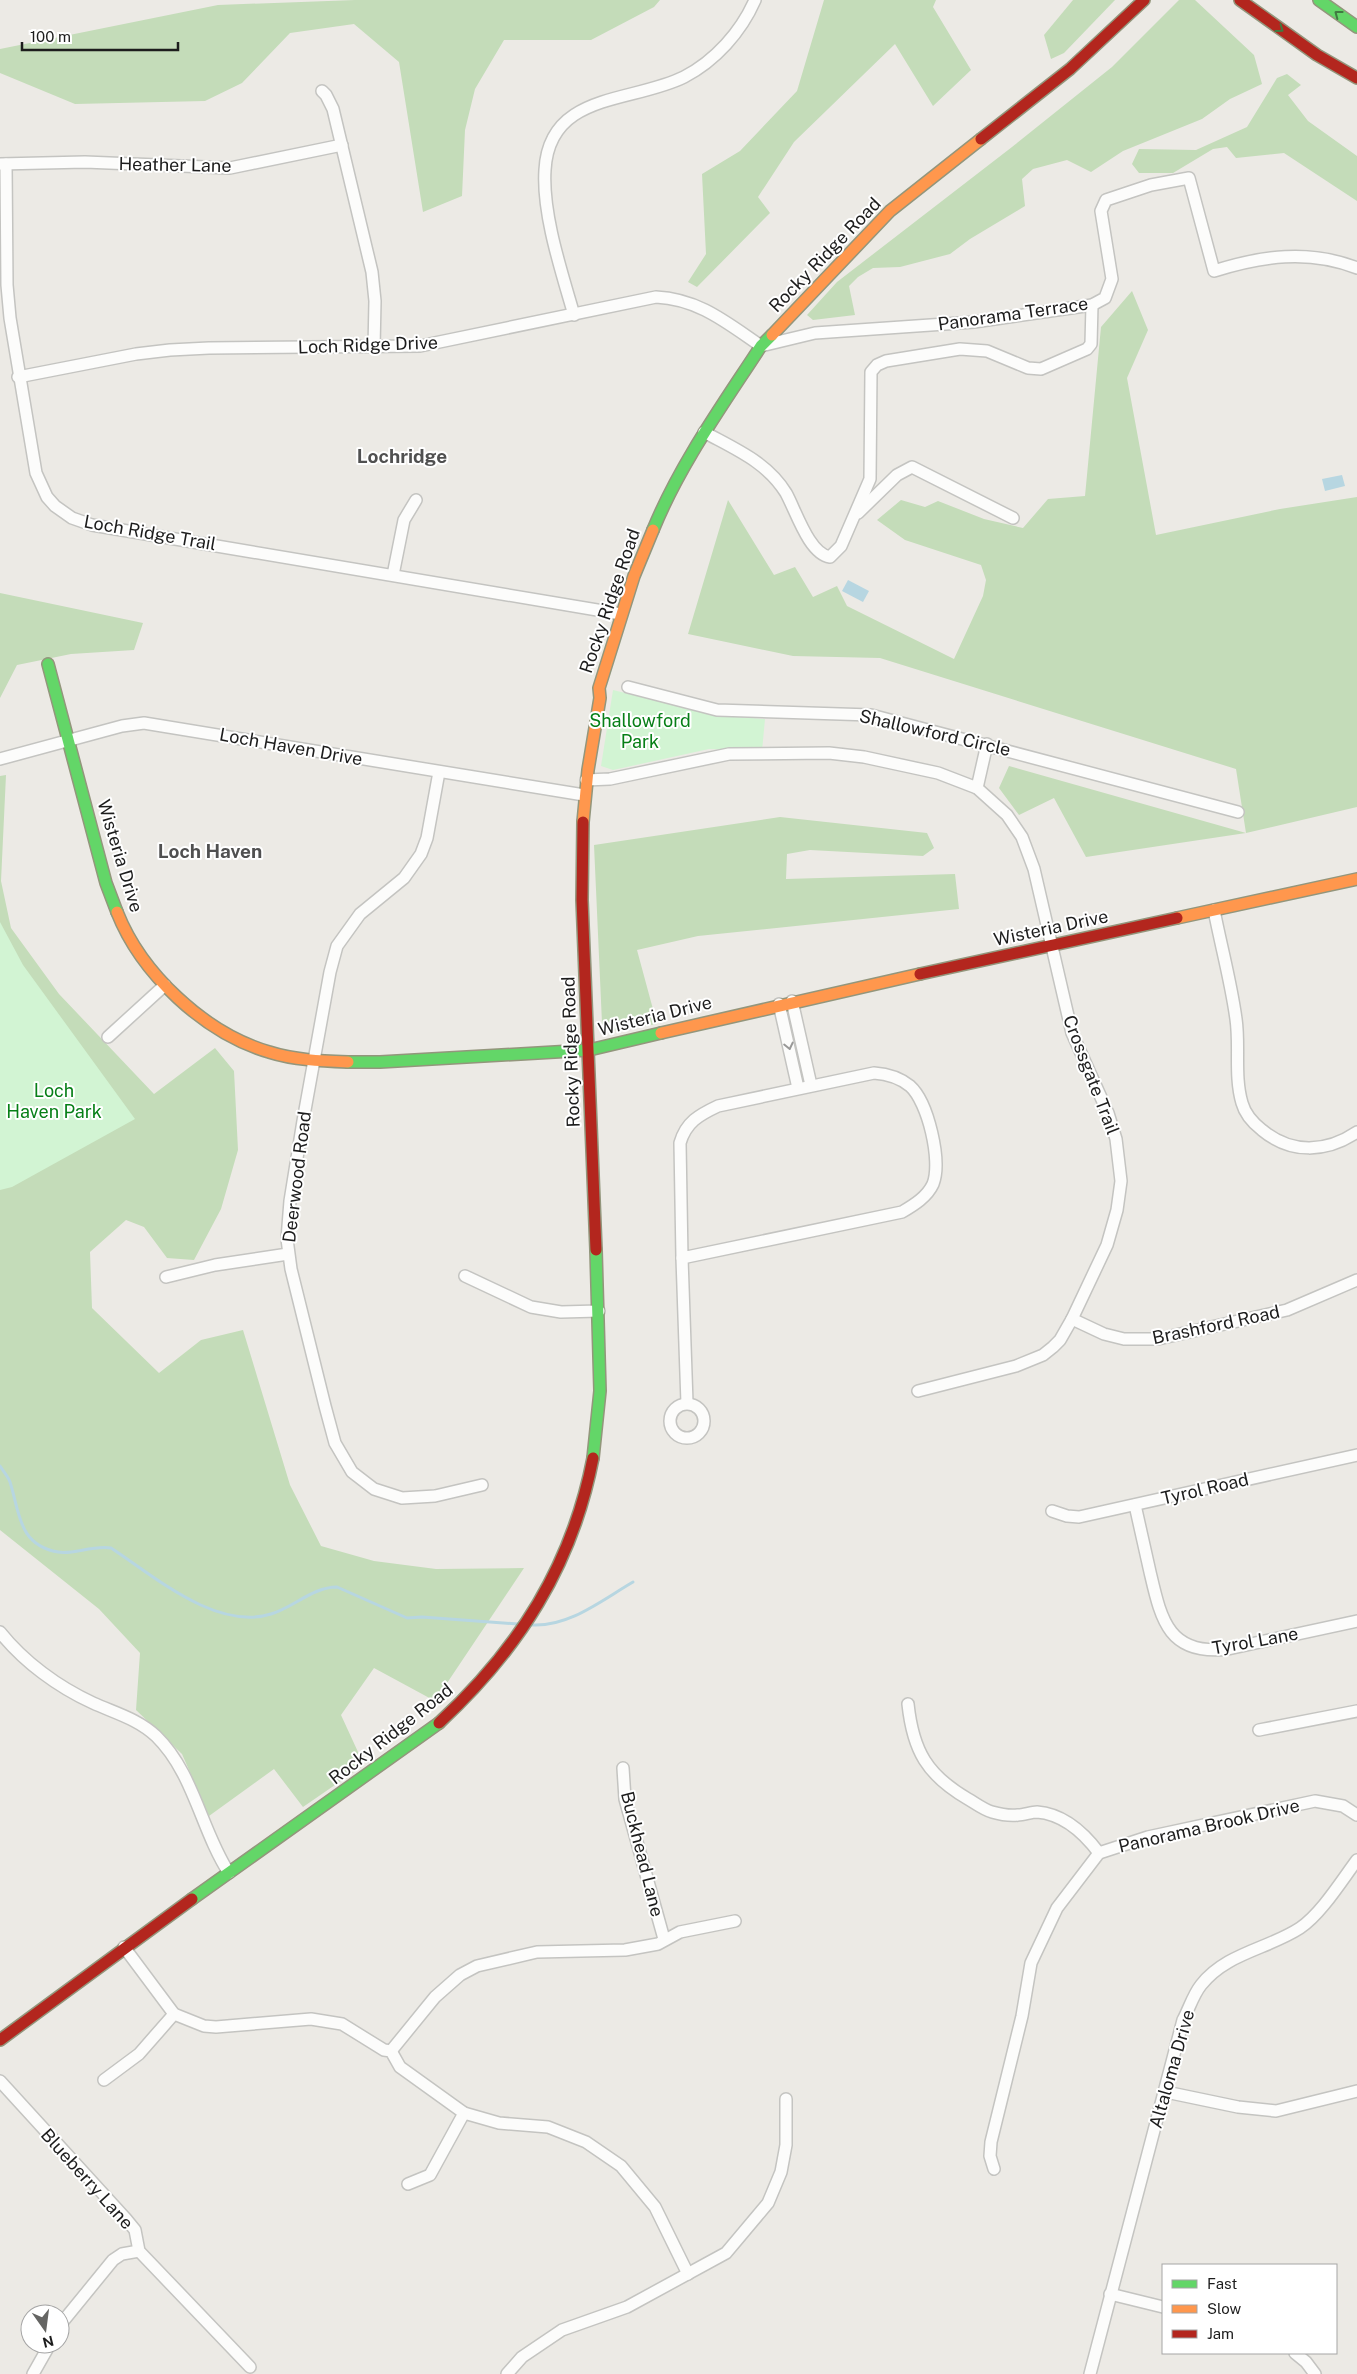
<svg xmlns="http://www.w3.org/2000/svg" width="1357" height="2374" font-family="'Public Sans',sans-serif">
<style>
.forest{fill:#c4dcb9}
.park{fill:#d2f4d3}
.water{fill:#b7d6e1}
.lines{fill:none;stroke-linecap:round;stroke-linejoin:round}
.stream{stroke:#b7d6e1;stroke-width:3}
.street-casing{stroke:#c4c4c1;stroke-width:14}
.fast-casing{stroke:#93967c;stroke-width:14}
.slow-casing{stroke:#93967c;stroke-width:14}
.jam-casing{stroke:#93967c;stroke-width:14}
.street{stroke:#fcfcfb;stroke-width:11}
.fast{stroke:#63d668;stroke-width:11}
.slow{stroke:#ff974d;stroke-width:11}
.jam{stroke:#b3261e;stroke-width:11}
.oneway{stroke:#407a42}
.oneway2{stroke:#989897}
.labels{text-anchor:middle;stroke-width:4;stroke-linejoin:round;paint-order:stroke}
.street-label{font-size:18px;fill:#1d1d1d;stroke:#fff}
.park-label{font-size:18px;fill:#077f17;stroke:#fff}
.neighbourhood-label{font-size:19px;font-weight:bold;fill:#505050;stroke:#fff}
</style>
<rect width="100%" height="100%" fill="#eceae5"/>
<!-- forest -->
<g class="forest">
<path d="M355,0H660L654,7L591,40H504L475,89L465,130L462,196L423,212L399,62L354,24L290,33L242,83L205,101L75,104L0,73V49L218,5Z"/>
<path d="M824,0H936L933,7L971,70L933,106L895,44L794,142L758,197L770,213L697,287L688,282L706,254L702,174L740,151L797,91Z"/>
<path d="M1073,0H1115L1064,53L1051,59L1044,35Z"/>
<path d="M1179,0H1195L1254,55L1262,84L1230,99L1202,119L1123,151L1091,172L1067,160L1033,169L1022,179L1025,206L970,239L950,254L900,267L873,268L858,277L849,286L855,315L813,320L807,315L837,282L1012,147L1112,67Z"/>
<path d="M1287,74L1301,85L1288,95L1308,121L1357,156V201L1284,153L1236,158L1227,147L1213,149L1173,173H1139L1132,164L1139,149L1196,150L1247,127L1277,78Z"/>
<path d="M1132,291L1148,330L1127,378L1156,535L1280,509L1357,497V807L1246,833L1086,857L1054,798L1019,815L999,788L1009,766L1246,833L1236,769L880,658L793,656L688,634L728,500L774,575L795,567L813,597L837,586L847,606L954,659L983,596L986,580L981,565L905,540L877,520L901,500L925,507L938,501L984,519L1023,528L1048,499L1085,496L1101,327Z"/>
<path d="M0,593L143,623L134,650L71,654L17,665L0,698Z"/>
<path d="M6,775L1,881L11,928L59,994L154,1094L215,1048L234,1071L238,1150L221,1209L194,1260L167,1258L144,1227L126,1220L90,1252L92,1308L159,1373L201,1340L243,1330L290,1485L321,1546L374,1561L436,1569L524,1568L435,1701L374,1668L341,1715L364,1765L303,1807L274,1769L209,1816L182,1754L136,1710L140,1653L99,1609L0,1530V776Z"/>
<path d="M780,817L927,833L934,848L923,856L810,850L787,854L786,879L955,874L959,909L698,936L637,950L657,1024L605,1032L602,1023L594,845Z"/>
</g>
<!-- park -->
<g class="park">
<path d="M613,690L714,715L765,719L762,751L709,749L613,770L601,766Z"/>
<path d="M0,922L23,965L135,1119L12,1187L0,1190Z"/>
</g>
<!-- water -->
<g class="water">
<path d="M1342,475L1345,486L1325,491L1322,479Z"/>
<path d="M848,580L869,591L863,602L842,591Z"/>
</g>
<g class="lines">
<!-- stream -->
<g class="stream">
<path d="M0,1466C3,1471 8,1476 10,1482C20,1513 18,1545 58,1552C73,1555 92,1545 111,1548C154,1576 216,1631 271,1614C294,1607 313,1587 337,1587L407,1618L422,1617L518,1624"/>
<path d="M532,1625C569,1627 602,1600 633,1582"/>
</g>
<defs>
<g id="street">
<path d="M322,91L326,95L333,109L372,272L375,301L374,348"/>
<path d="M0,164L85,162L230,168L342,145"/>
<path d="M6,164L7,285L10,318L36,473L47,497L55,506L72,518L92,525L621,614"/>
<path d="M574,315C562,273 542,214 545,170C549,92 632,103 684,77C715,61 741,32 755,0"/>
<path d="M18,377L136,354L170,350L209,348L420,346L656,297C699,299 727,323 761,346L815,333L974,322L1092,305L1105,298L1112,279L1101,211L1106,200L1151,185L1189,178L1214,271C1261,256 1309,249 1357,268"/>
<path d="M704,432C735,449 767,462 786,493C796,511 809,554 830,557L841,546L870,479L871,372L877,365L886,361L960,349L987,351L1028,368L1041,369L1087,349L1091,344L1092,305"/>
<path d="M858,513L897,475L912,467L1013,518"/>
<path d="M393,575L404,520L416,500"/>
<path d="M628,687L717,710L871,715L1238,812"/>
<path d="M0,759L122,726L144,723L584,795"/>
<path d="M439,772L427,838L421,854L404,878L360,914L337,946L330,972L303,1121L290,1201L287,1239L291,1269L325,1406L335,1443L352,1472L374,1489L402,1498L435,1496L482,1485"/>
<path d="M586,780L610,779L729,754L829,753L864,757L938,773L977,788L1007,815L1022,837L1034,869L1072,1033L1108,1113L1116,1139L1121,1181L1117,1210L1107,1245L1072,1319L1060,1340L1053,1347L1043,1355L1016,1366L918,1391"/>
<path d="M977,788L987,744"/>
<path d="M1214,910C1221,946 1231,982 1236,1019C1240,1046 1234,1076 1242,1103C1245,1114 1253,1123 1262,1130C1291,1154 1326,1153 1357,1132"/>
<path d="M792,1001L811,1085"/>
<path d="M779,1004L798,1088"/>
<path d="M108,1037L165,985"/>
<path d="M874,1073C888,1074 899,1077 910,1086C928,1102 942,1161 933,1184C927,1197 914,1205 902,1212L682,1258L680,1143C686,1122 699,1115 718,1106Z"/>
<path d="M682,1258L687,1403"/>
<path d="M465,1276L531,1307L561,1312L599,1311"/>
<path d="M166,1277L215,1265L288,1254"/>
<path d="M1072,1319L1104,1334L1124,1339H1158L1287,1310L1357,1280"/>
<circle cx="687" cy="1421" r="17"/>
<path d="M1135,1505C1140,1527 1145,1550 1150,1572C1161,1619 1168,1656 1228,1649L1357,1621"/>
<path d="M1052,1511L1067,1516L1079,1517L1357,1455"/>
<path d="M0,1632C24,1662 58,1687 93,1703C115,1713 138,1719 156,1736C194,1773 201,1830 229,1873"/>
<path d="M908,1704C913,1751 927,1775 968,1799C975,1803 984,1810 992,1812C999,1814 1010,1816 1018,1815C1024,1815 1031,1812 1037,1812C1064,1814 1084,1833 1099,1853"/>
<path d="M1259,1730L1357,1711"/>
<path d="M623,1768L625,1799L664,1939"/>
<path d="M124,1947L174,2014L204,2026L216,2027L311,2019L342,2024L384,2050L391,2051L400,2067L464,2113L499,2123L548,2127L586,2142L621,2166L655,2207L688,2274"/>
<path d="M391,2051L435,1997L460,1975L477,1966L537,1952L625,1950L658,1944L680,1932L735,1921"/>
<path d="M104,2080L139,2054L174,2014"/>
<path d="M0,2081L126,2219L135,2230L139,2251L250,2367"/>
<path d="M1166,2092L1238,2107L1276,2111L1357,2091"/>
<path d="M994,2169L990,2156L991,2142L1022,2016L1031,1963L1057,1908L1099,1853L1148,1837L1315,1801L1343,1806L1357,1815"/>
<path d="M408,2184L430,2175L464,2113"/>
<path d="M1110,2294L1163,2307"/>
<path d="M60,2325L113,2260L122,2254L139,2251"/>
<path d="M1295,2353L1306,2362L1315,2374"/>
<path d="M33,2374L50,2344"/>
<path d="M507,2374L522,2357L562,2330L627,2307L726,2253L768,2203L781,2172L786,2145V2099"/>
<path d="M1090,2374L1183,2020C1189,2009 1193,1995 1201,1985C1226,1953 1268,1949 1300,1928C1321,1914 1342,1880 1357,1860"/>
</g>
<g id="fast">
<path d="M1319,0L1357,27"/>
<path d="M653,530C680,464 722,406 761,346L772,335"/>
<path d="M48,664L106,883L117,912"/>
<path d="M348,1062H380L589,1050L661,1033"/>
<path d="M593,1458L600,1391L596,1250"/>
<path d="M192,1899L439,1723"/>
</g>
<g id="slow">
<path d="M772,335L890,211L981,139"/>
<path d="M583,822L588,770L600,698L599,688L634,576L653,530"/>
<path d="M117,912C141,973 204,1033 269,1052C294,1060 321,1061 348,1062"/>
<path d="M1177,918L1357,879"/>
<path d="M661,1033L920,974"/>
</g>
<g id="jam">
<path d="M1240,0L1317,55L1357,78"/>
<path d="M981,139L1070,69L1144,0"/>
<path d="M583,822L582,900L596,1250"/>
<path d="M920,974L1177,918"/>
<path d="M439,1723C519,1649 572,1566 593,1458"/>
<path d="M0,2040L192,1899"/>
</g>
</defs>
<!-- street casing -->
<use href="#street" class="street-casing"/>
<!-- fast casing -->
<use href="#fast" class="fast-casing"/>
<!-- slow casing -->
<use href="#slow" class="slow-casing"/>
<!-- jam casing -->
<use href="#jam" class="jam-casing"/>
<!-- street -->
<use href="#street" class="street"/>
<!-- fast -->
<use href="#fast" class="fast"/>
<!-- slow -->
<use href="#slow" class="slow"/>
<!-- jam -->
<use href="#jam" class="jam"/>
</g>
<!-- one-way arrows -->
<defs><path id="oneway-chevron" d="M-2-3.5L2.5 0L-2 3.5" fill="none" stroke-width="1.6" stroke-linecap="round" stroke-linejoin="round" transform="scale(1.25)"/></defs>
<g class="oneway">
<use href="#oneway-chevron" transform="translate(1338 14) rotate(-143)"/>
<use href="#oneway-chevron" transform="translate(1280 29) rotate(36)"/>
</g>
<use class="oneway2" href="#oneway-chevron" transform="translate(789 1046) rotate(77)"/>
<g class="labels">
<!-- street labels -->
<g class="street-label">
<text transform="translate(175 165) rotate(1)" y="6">Heather Lane</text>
<text transform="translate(825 255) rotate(-46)" y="6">Rocky Ridge Road</text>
<text transform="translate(1013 314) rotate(-8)" y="6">Panorama Terrace</text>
<text transform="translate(368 345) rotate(-2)" y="6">Loch Ridge Drive</text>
<text transform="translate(150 533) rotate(10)" y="6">Loch Ridge Trail</text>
<text transform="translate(610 601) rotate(-71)" y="6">Rocky Ridge Road</text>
<text transform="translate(935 733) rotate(13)" y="6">Shallowford Circle</text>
<text transform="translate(291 747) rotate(10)" y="6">Loch Haven Drive</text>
<text transform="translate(120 856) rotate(73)" y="6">Wisteria Drive</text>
<text transform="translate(1051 928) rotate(-12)" y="6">Wisteria Drive</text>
<text transform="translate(655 1016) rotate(-14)" y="6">Wisteria Drive</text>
<text transform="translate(571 1052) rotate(-92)" y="6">Rocky Ridge Road</text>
<text transform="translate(1091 1075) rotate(69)" y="6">Crossgate Trail</text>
<text transform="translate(297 1177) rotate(-83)" y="6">Deerwood Road</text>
<text transform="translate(1216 1325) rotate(-12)" y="6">Brashford Road</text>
<text transform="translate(1205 1489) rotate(-13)" y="6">Tyrol Road</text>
<text transform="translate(1255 1641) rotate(-10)" y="6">Tyrol Lane</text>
<text transform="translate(391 1734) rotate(-38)" y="6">Rocky Ridge Road</text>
<text transform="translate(1209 1826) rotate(-13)" y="6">Panorama Brook Drive</text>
<text transform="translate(642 1854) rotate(76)" y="6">Buckhead Lane</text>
<text transform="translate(1172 2069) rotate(-74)" y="6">Altaloma Drive</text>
<text transform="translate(87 2179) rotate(48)" y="6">Blueberry Lane</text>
</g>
<!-- park labels -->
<g class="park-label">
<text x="640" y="727">Shallowford<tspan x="640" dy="21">Park</tspan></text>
<text x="54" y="1097">Loch<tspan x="54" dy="21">Haven Park</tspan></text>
</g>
<!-- neighbourhood labels -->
<g class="neighbourhood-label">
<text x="402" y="463">Lochridge</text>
<text x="210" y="858">Loch Haven</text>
</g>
</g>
<!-- legend -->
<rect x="1162" y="2264" width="175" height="90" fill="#ffffff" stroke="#a5a5a5"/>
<rect x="1172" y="2280" width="25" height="8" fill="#63d668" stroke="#a5a5a5"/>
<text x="1207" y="2289" font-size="15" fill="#1d1d1d">Fast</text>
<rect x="1172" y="2305" width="25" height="8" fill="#ff974d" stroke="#a5a5a5"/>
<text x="1207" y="2314" font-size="15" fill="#1d1d1d">Slow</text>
<rect x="1172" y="2330" width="25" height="8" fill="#b3261e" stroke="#a5a5a5"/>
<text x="1207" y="2339" font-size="15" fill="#1d1d1d">Jam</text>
<!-- north arrow -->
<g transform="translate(45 2329) rotate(166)"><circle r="24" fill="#ffffff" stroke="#a5a5a5"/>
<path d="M0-4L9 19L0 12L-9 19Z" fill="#656563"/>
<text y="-8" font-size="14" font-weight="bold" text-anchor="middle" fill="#1d1d1d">N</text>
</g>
<!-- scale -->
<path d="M22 42v8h156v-8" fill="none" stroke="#1d1d1d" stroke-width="2.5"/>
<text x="30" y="42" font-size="15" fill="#1d1d1d" stroke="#ffffff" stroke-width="4" paint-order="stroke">100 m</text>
</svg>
